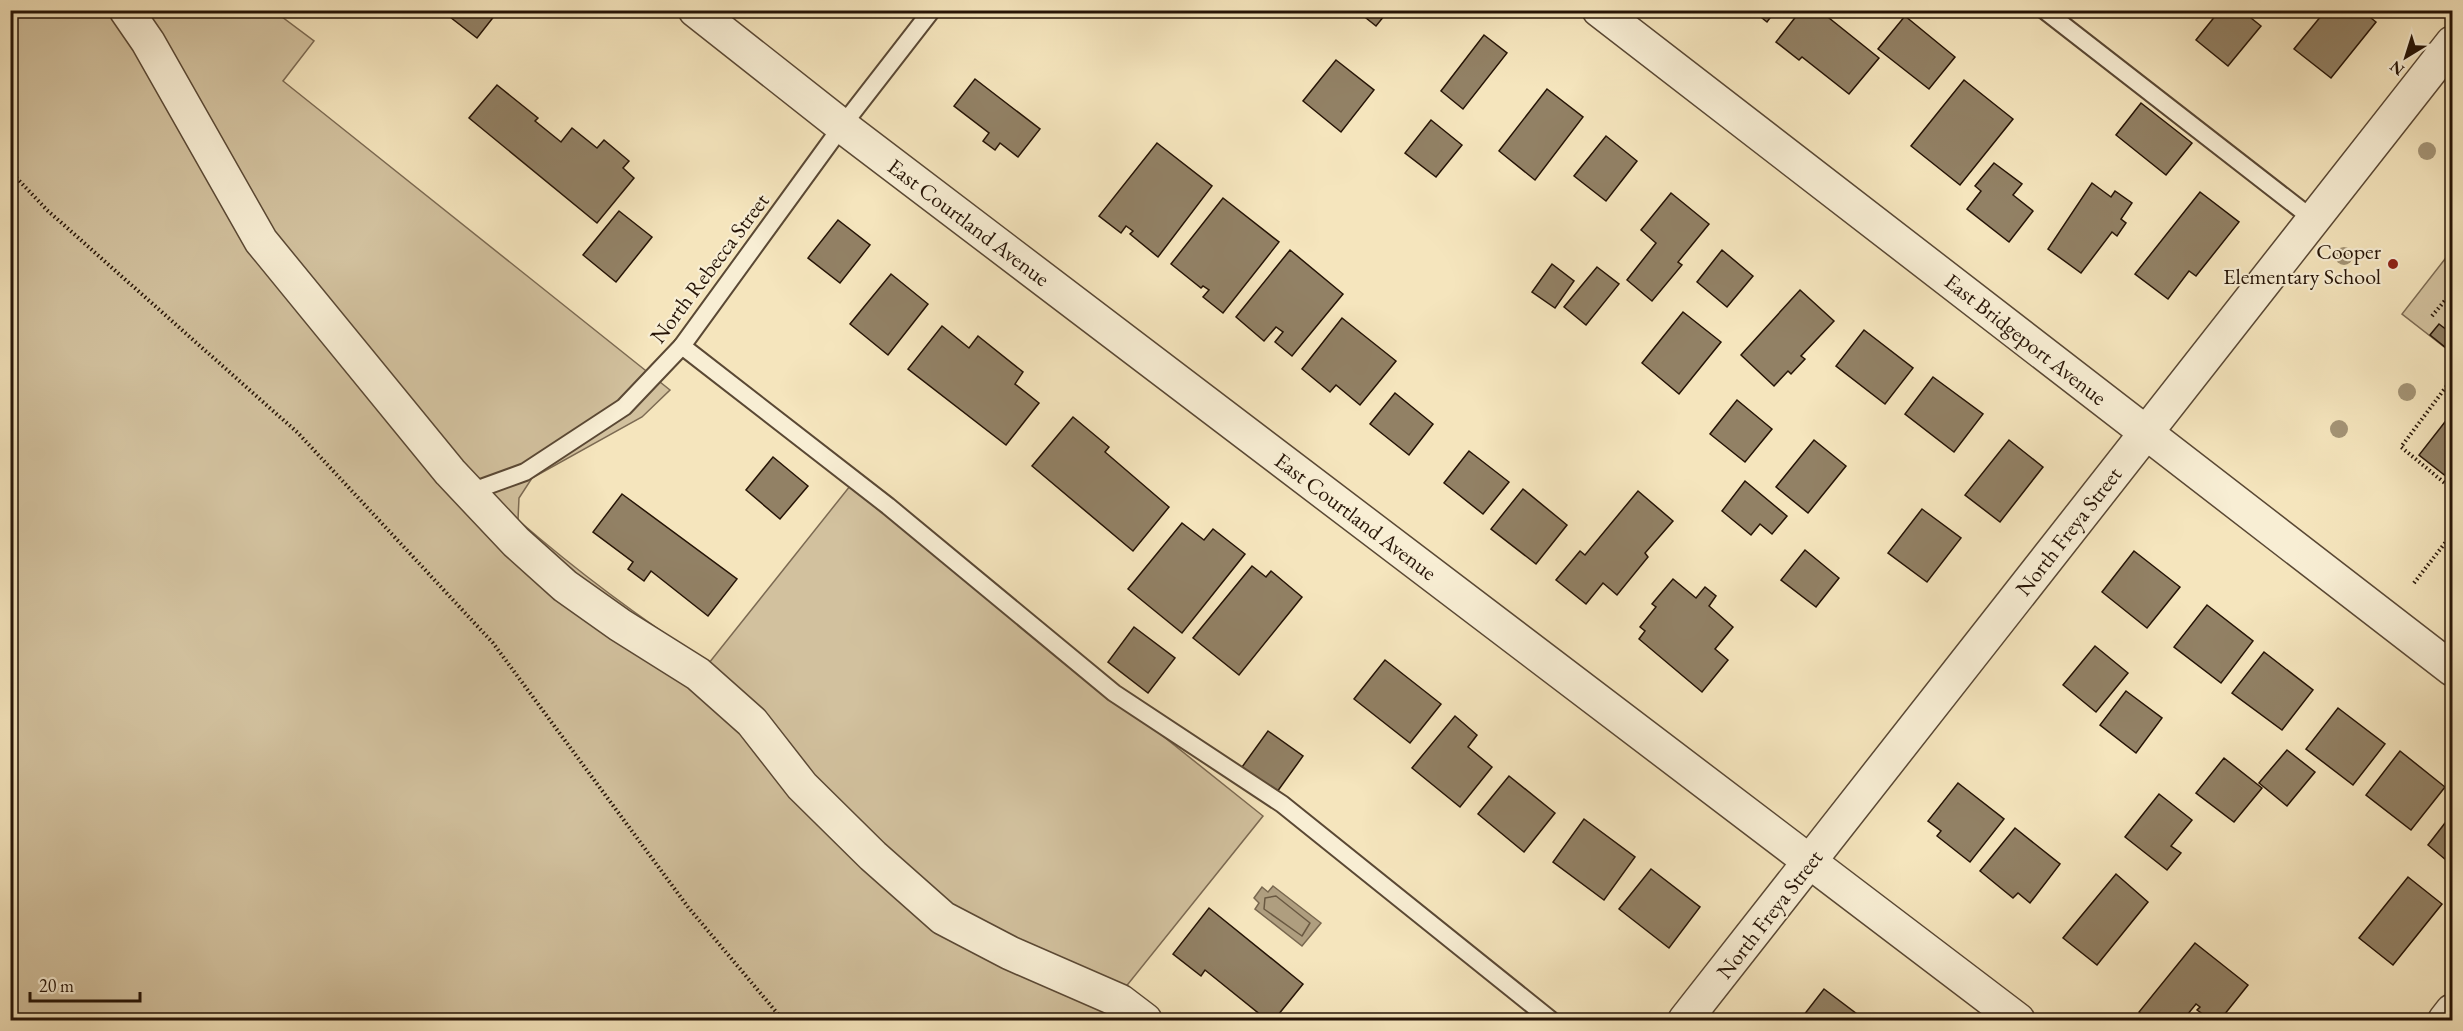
<svg xmlns="http://www.w3.org/2000/svg" width="2463" height="1031" font-family="'EB Garamond',serif">
<style>
.green{fill:#d2c19e;stroke:#7c6a52;stroke-width:1.5}
.water{fill:#af9e7f;stroke:#78674f;stroke-width:1.5}
.lines{fill:none;stroke-linecap:round;stroke-linejoin:round}
.shore{stroke:#6a5942;stroke-width:1.5}
.building{fill:#928165;stroke:#261406;stroke-width:1.5}
.service-casing{stroke:#5a4834;stroke-width:20}
.minor-casing{stroke:#5a4834;stroke-width:36}
.tertiary-casing{stroke:#5a4834;stroke-width:36}
.path{stroke:#261406;stroke-width:4;stroke-dasharray:1.5 3;stroke-linecap:butt}
.service{stroke:#f8eed4;stroke-width:16}
.minor{stroke:#f8eed4;stroke-width:33}
.tertiary{stroke:#f8eed4;stroke-width:33}
.tree{fill:#a49476}
.poi-dot{fill:#8f2418;stroke:#f8eed4;stroke-width:2}
.labels{text-anchor:middle;stroke-width:4.5;stroke-linejoin:round;paint-order:stroke}
.street-label{font-size:22px;fill:#261406;stroke:#f8eed4}
.poi-label{font-size:22px;fill:#261406;stroke:#f8eed4;text-anchor:end}
</style>
<rect width="100%" height="100%" fill="#f5e5bd"/>
<filter id="stains"><feTurbulence type="fractalNoise" baseFrequency=".00333" numOctaves="4"/><feColorMatrix values="0 0 0 0 .2 0 0 0 0 .09 0 0 0 0 .02 0 0 0 .5 -.17"/></filter>
<radialGradient id="worn" r=".72"><stop offset=".6" stop-color="#630" stop-opacity="0"/><stop offset="1" stop-color="#630" stop-opacity=".3"/></radialGradient>
<!-- green -->
<g class="green">
<path d="M10,11H274L314,41L283,81L670,390L642,417L532,478L519,498L518,520C579,573 641,619 709,663L850,486L1263,816L1120,994L1119,1020H11Z"/>
<path d="M2452,250V353L2402,314Z"/>
</g>
<!-- water -->
<path class="water" d="M1273,886L1321,923L1302,946L1255,909L1259,903L1254,898L1262,887L1268,892Z"/>
<g class="lines">
<!-- shore -->
<path class="shore" d="M1276,896L1310,923L1302,936L1264,909L1265,898Z"/>
</g>
<!-- building -->
<g class="building">
<path d="M441,10H499L477,38Z"/>
<path d="M1356,10H1389L1376,26Z"/>
<path d="M1752,10H1776L1767,22Z"/>
<path d="M1801,10H1819L1879,58L1849,94L1802,57L1799,60L1776,42Z"/>
<path d="M2220,10H2241L2261,26L2228,66L2196,40Z"/>
<path d="M2326,10H2361L2376,22L2331,78L2294,49Z"/>
<path d="M1905,16L1955,57L1929,89L1878,49Z"/>
<path d="M1484,35L1507,53L1463,109L1441,91Z"/>
<path d="M1336,60L1374,90L1341,132L1303,101Z"/>
<path d="M975,79L1040,129L1018,157L1000,143L995,150L983,141L989,133L954,106Z"/>
<path d="M1964,80L2013,119L1960,185L1911,146Z"/>
<path d="M497,85L538,118L535,121L561,142L572,128L597,148L604,140L629,161L623,168L634,178L597,223L469,118Z"/>
<path d="M1547,89L1583,117L1535,180L1499,151Z"/>
<path d="M2141,103L2192,143L2166,175L2116,135Z"/>
<path d="M1431,120L1462,145L1436,177L1405,153Z"/>
<path d="M1606,136L1637,161L1606,201L1574,176Z"/>
<path d="M1157,143L1212,186L1158,257L1130,234L1133,231L1126,226L1121,233L1099,216Z"/>
<path d="M1994,163L2022,184L2013,195L2033,211L2009,242L1967,209L1981,191L1975,186Z"/>
<path d="M2092,183L2111,197L2115,191L2132,203L2121,219L2126,223L2117,236L2112,232L2081,273L2048,249Z"/>
<path d="M2200,192L2239,222L2196,276L2189,271L2168,299L2135,274Z"/>
<path d="M1671,193L1709,224L1678,262L1682,265L1652,301L1627,280L1656,243L1641,230Z"/>
<path d="M1223,198L1279,242L1223,313L1203,297L1209,290L1203,286L1201,288L1171,264Z"/>
<path d="M619,211L652,237L616,282L583,255Z"/>
<path d="M838,220L870,245L840,283L808,258Z"/>
<path d="M1290,250L1343,294L1292,356L1275,342L1283,332L1276,327L1264,341L1236,317Z"/>
<path d="M1722,250L1753,276L1727,307L1697,282Z"/>
<path d="M1552,264L1574,281L1555,308L1532,292Z"/>
<path d="M1597,267L1619,284L1586,325L1564,307Z"/>
<path d="M891,274L928,304L888,355L850,324Z"/>
<path d="M1800,290L1834,321L1801,356L1805,359L1791,374L1788,371L1774,386L1741,355Z"/>
<path d="M1683,312L1721,342L1679,394L1642,363Z"/>
<path d="M1342,318L1396,361L1360,405L1336,385L1330,392L1302,369Z"/>
<path d="M2439,324L2452,334L2445,347L2430,335Z"/>
<path d="M942,326L969,348L978,336L1023,372L1015,384L1039,403L1006,445L908,369Z"/>
<path d="M1864,330L1913,368L1885,404L1836,366Z"/>
<path d="M1933,377L1983,414L1954,452L1905,414Z"/>
<path d="M1395,393L1433,424L1409,455L1370,424Z"/>
<path d="M1737,400L1772,429L1745,462L1710,434Z"/>
<path d="M2452,413V481L2419,455Z"/>
<path d="M1073,417L1109,447L1105,452L1169,507L1133,551L1032,466Z"/>
<path d="M1814,440L1846,466L1808,513L1776,487Z"/>
<path d="M2009,440L2043,467L2000,522L1965,495Z"/>
<path d="M1469,451L1509,482L1483,514L1444,483Z"/>
<path d="M773,457L808,486L780,519L746,490Z"/>
<path d="M1745,481L1787,516L1772,534L1760,524L1751,535L1722,511Z"/>
<path d="M1523,489L1567,525L1536,564L1491,529Z"/>
<path d="M1638,491L1673,521L1645,553L1648,557L1617,595L1603,583L1586,604L1556,580L1580,551L1585,555Z"/>
<path d="M622,494L737,579L708,616L651,571L644,581L628,569L633,562L593,532Z"/>
<path d="M1922,509L1961,538L1927,582L1888,553Z"/>
<path d="M1182,523L1204,540L1213,529L1245,554L1182,633L1128,589Z"/>
<path d="M1805,550L1839,578L1816,607L1781,580Z"/>
<path d="M2134,551L2180,587L2147,628L2102,592Z"/>
<path d="M1252,566L1266,577L1271,571L1302,597L1239,675L1193,638Z"/>
<path d="M1673,579L1696,598L1705,587L1716,596L1709,606L1733,627L1715,649L1728,660L1702,692L1639,639L1645,631L1640,627L1656,607L1652,604Z"/>
<path d="M2207,605L2253,641L2221,683L2174,647Z"/>
<path d="M1134,627L1175,658L1148,693L1108,662Z"/>
<path d="M2095,646L2128,673L2096,712L2063,685Z"/>
<path d="M2264,652L2313,690L2282,730L2232,693Z"/>
<path d="M1385,660L1441,704L1410,743L1354,699Z"/>
<path d="M2126,691L2162,718L2136,753L2100,725Z"/>
<path d="M2338,708L2385,744L2353,785L2306,749Z"/>
<path d="M1455,716L1477,735L1468,747L1492,767L1460,807L1412,768Z"/>
<path d="M1268,731L1303,756L1277,792L1242,767Z"/>
<path d="M2287,750L2315,772L2287,806L2259,783Z"/>
<path d="M2400,751L2445,787L2411,830L2366,795Z"/>
<path d="M2224,758L2262,788L2234,822L2196,793Z"/>
<path d="M1509,776L1555,813L1524,852L1478,814Z"/>
<path d="M1958,783L2004,819L1970,862L1937,836L1941,831L1928,821Z"/>
<path d="M2159,794L2192,820L2171,846L2181,853L2167,870L2125,837Z"/>
<path d="M2452,814V865L2428,845Z"/>
<path d="M1584,819L1635,857L1604,900L1553,862Z"/>
<path d="M2015,828L2060,864L2030,903L2018,893L2013,898L1980,871Z"/>
<path d="M1651,869L1700,907L1669,948L1619,909Z"/>
<path d="M2116,874L2148,902L2097,965L2063,938Z"/>
<path d="M2408,877L2442,904L2393,965L2359,938Z"/>
<path d="M1209,908L1303,984L1274,1020H1267L1205,970L1201,976L1173,954Z"/>
<path d="M2195,943L2248,985L2220,1020H2211L2197,1010L2200,1007L2196,1004L2183,1020H2150L2139,1012Z"/>
<path d="M1824,989L1865,1020H1800Z"/>
</g>
<g class="lines">
<defs>
<g id="service">
<path d="M2044,10L2314,220"/>
<path d="M682,346L888,506L1114,693L1282,804L1551,1020"/>
<path d="M470,492L525,472L624,407L682,346L842,126L932,10"/>
</g>
<g id="minor">
<path d="M126,10L148,42L261,241L450,472L516,542L565,586L620,625L698,674L752,722L802,786L873,856L943,918L1010,953L1120,1001L1145,1020"/>
<path d="M695,10L842,126L2018,1020"/>
<path d="M1599,10L2452,669"/>
<path d="M2445,1020L2452,1011"/>
</g>
<path id="tertiary" d="M1685,1020L2452,43"/>
</defs>
<!-- service casing -->
<use href="#service" class="service-casing"/>
<!-- minor casing -->
<use href="#minor" class="minor-casing"/>
<!-- tertiary casing -->
<use href="#tertiary" class="tertiary-casing"/>
<!-- path -->
<g class="path">
<path d="M10,171L47,210L298,433L493,643L688,907L783,1020"/>
<path d="M2432,316L2447,298L2452,299"/>
<path d="M2452,379L2401,447L2452,489"/>
<path d="M2414,583L2452,534"/>
</g>
<!-- service -->
<use href="#service" class="service"/>
<!-- minor -->
<use href="#minor" class="minor"/>
<!-- tertiary -->
<use href="#tertiary" class="tertiary"/>
</g>
<!-- trees -->
<g class="tree">
<circle cx="2427" cy="151" r="9"/>
<circle cx="2344" cy="256" r="9"/>
<circle cx="2407" cy="392" r="9"/>
<circle cx="2339" cy="429" r="9"/>
</g>
<!-- markers -->
<circle class="poi-dot" cx="2393" cy="264" r="6"/>
<g class="labels">
<!-- street labels -->
<g class="street-label">
<text transform="translate(969 222) rotate(37)" y="8">East Courtland Avenue</text>
<text transform="translate(709 268) rotate(-53)" y="8">North Rebecca Street</text>
<text transform="translate(2026 339) rotate(38)" y="8">East Bridgeport Avenue</text>
<text transform="translate(1356 516) rotate(37)" y="8">East Courtland Avenue</text>
<text transform="translate(2068 531) rotate(-52)" y="8">North Freya Street</text>
<text transform="translate(1769 914) rotate(-52)" y="8">North Freya Street</text>
</g>
<!-- poi labels -->
<g class="poi-label">
<text x="2381" y="259">Cooper<tspan x="2381" dy="25">Elementary School</tspan></text>
</g>
</g>
<!-- margin -->
<rect width="2463" height="1031" fill="none" stroke="#f5e5bd" stroke-width="36"/>
<rect x="12" y="12" width="2439" height="1007" fill="none" stroke="#261406" stroke-width="3"/>
<rect x="18" y="18" width="2427" height="995" fill="none" stroke="#261406" stroke-width="1.5"/>
<!-- north arrow -->
<g transform="translate(2406 57) rotate(218)" stroke="#f8eed4" stroke-width="4.5" paint-order="stroke">
<path d="M0-4.5L10 22L0 15L-10 22Z" fill="#261406"/>
<text y="-9" font-size="16" font-weight="bold" text-anchor="middle" fill="#261406">N</text>
</g>
<!-- scale -->
<path d="M30 992v9h110v-9" fill="none" stroke="#261406" stroke-width="3"/>
<text x="39" y="992" font-size="18" fill="#261406" stroke="#f8eed4" stroke-width="4.5" paint-order="stroke">20 m</text>
<rect width="100%" height="100%" filter="url(#stains)"/>
<rect width="100%" height="100%" fill="url(#worn)"/>
</svg>
